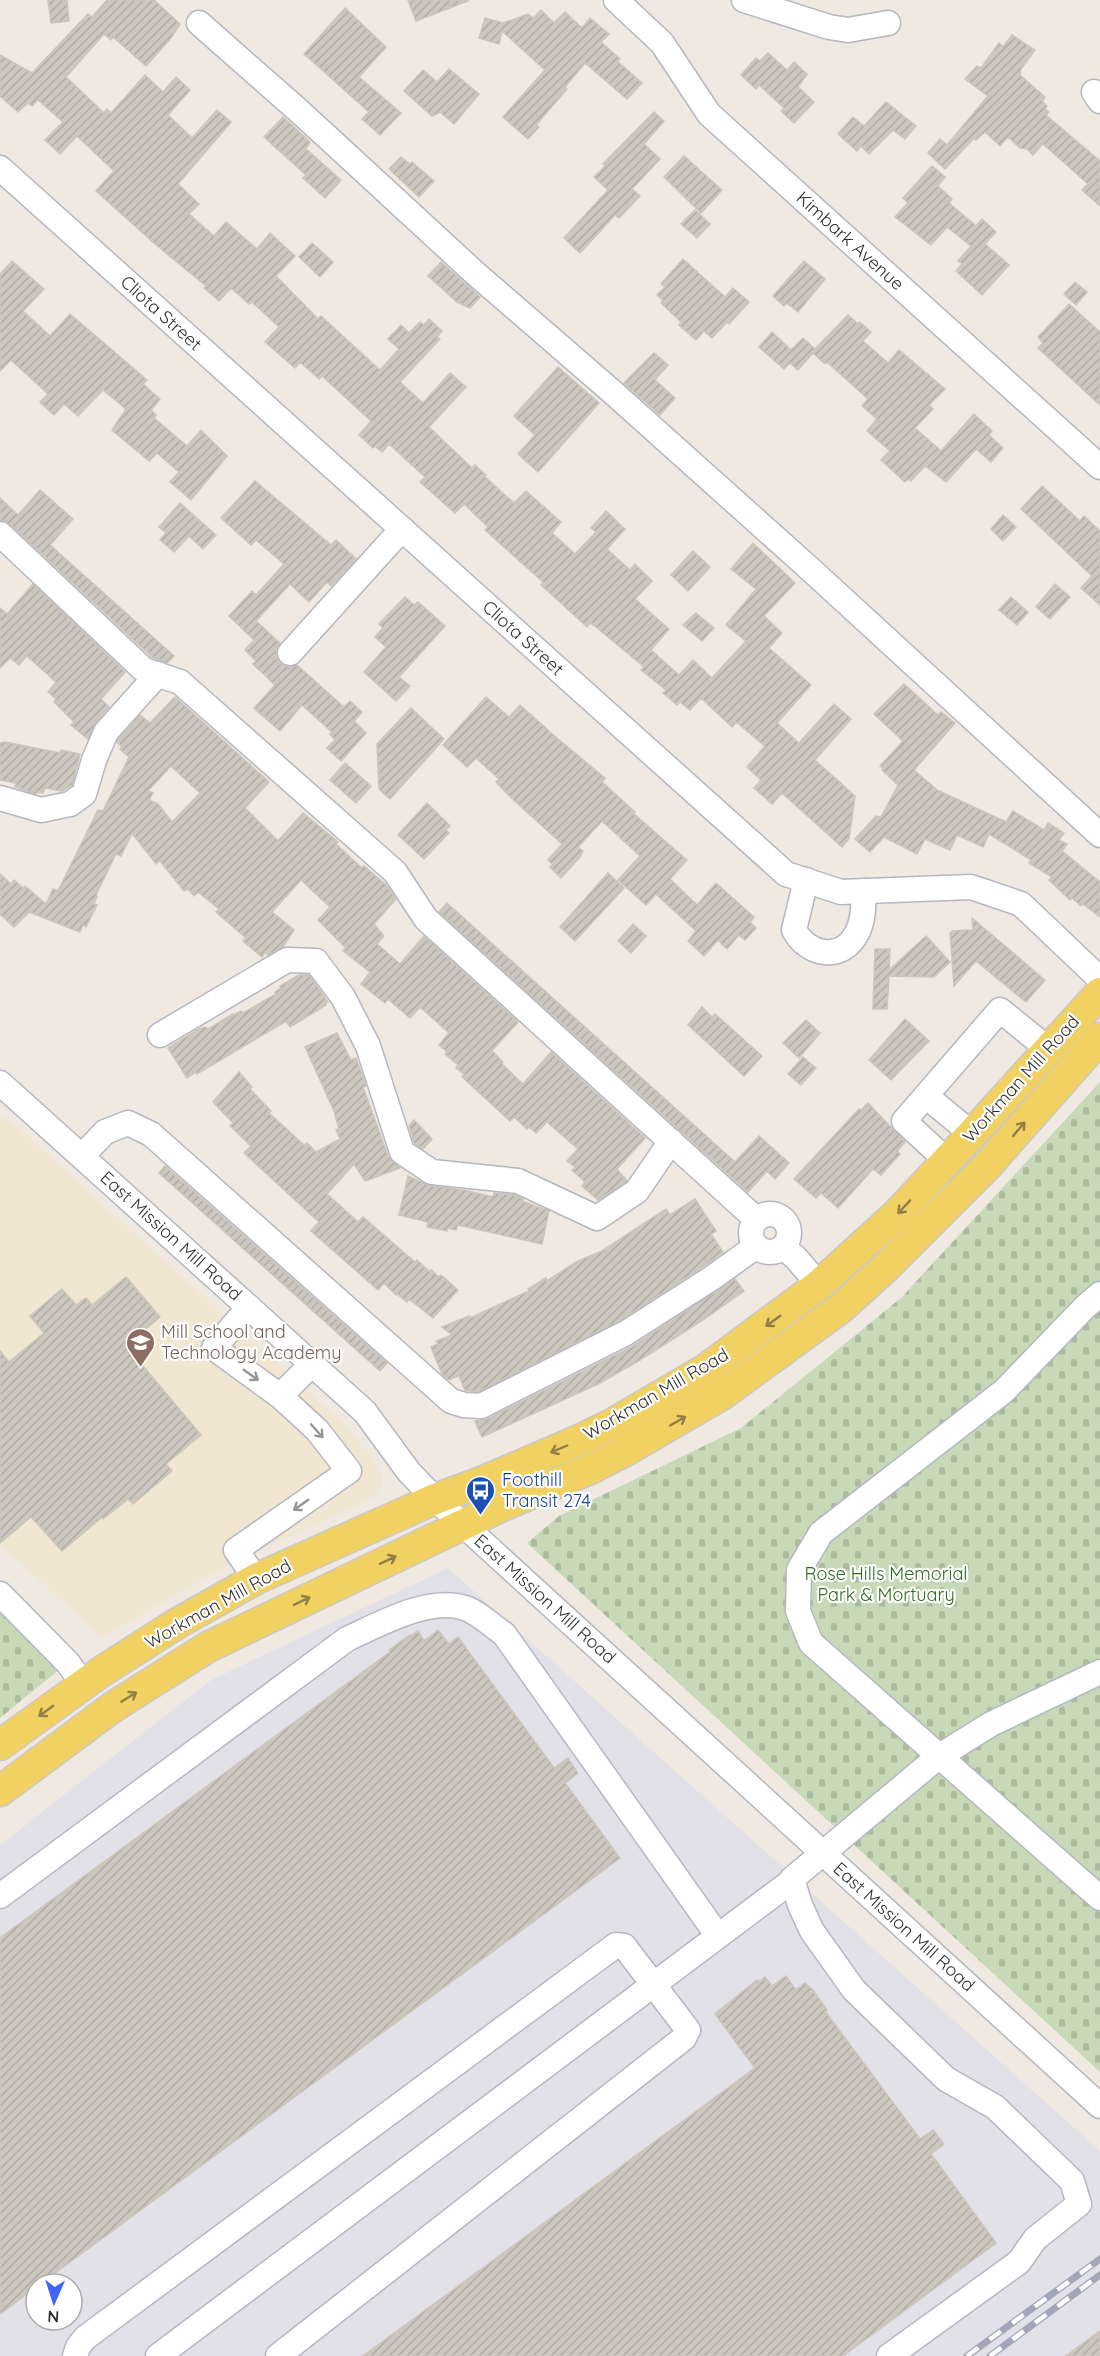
<svg xmlns="http://www.w3.org/2000/svg" width="1100" height="2356" font-family="Quicksand,sans-serif">
<style>
.industrial{fill:#e3e1e8;fill-rule:evenodd}
.education{fill:#f0e6d1}
.cemetery{fill:url(#cemetery-stones)}
.building{fill:url(#building-hatch);stroke:#cbc5ba;stroke-width:1.5;fill-rule:evenodd}
.lines{fill:none;stroke-linecap:round;stroke-linejoin:round}
.minor-casing{stroke:#b4b7c1;stroke-width:27}
.major-casing{stroke:#c9c9c9;stroke-width:33}
.minor{stroke:#fff;stroke-width:24}
.major{stroke:#f2d163;stroke-width:30}
.rail-casing{stroke:#a3a6b8;stroke-width:7}
.rail{stroke:#fff;stroke-width:4.5;stroke-dasharray:14;stroke-linecap:butt}
.oneway{stroke:#908048}
.oneway2{stroke:#969696}
.labels{text-anchor:middle;stroke-width:4.5;stroke-linejoin:round;paint-order:stroke}
.street-label{font-size:18px;fill:#2e2e2e;stroke:#fff}
.education-label{font-size:18px;fill:#785e54;stroke:#fff;text-anchor:start}
.transit-label{font-size:18px;fill:#164399;stroke:#fff;text-anchor:start}
.park-label{font-size:18px;fill:#2c6e1b;stroke:#fff}
</style>
<defs>
<pattern id="cemetery-stones" width="16" height="16" patternUnits="userSpaceOnUse" patternTransform="scale(1.5)"><rect width="16" height="16" fill="#c8d9b8"/><path d="M2 7V4a2 2 0 0 1 4 0v3zM10 15v-3a2 2 0 0 1 4 0v3z" fill="#acbb9e"/></pattern>
<pattern id="building-hatch" width="6" height="6" patternUnits="userSpaceOnUse" patternTransform="scale(1.5)"><rect width="6" height="6" fill="#cbc7bf"/><path d="M-1 1l2-2M0 6l6-6M5 7l2-2" fill="none" stroke="#afaba4"/></pattern>
</defs>
<rect width="100%" height="100%" fill="#efe9e1"/>
<!-- industrial -->
<path class="industrial" d="M448,1568L1100,2151V2356H0V1845L211,1680ZM36,2284H72V2320H36Z"/>
<!-- education -->
<path class="education" d="M0,1116L12,1122L343,1423L370,1455L382,1475V1486L376,1495L363,1503L263,1548L199,1581L102,1638L0,1544Z"/>
<!-- cemetery -->
<g class="cemetery">
<path d="M1100,1082V2072L527,1543L559,1516L741,1428L901,1298Z"/>
<path d="M0,1601L66,1664L0,1718Z"/>
</g>
<!-- building -->
<g class="building">
<path d="M48,0H67L69,21L51,23Z"/>
<path d="M107,0H154L180,24L171,38L146,66L113,37L111,40L104,34L66,77L104,113L107,109L111,113L145,75L163,92L176,77L190,90L168,115L192,138L217,110L231,122L178,184L199,204L189,214L214,236L226,222L257,249L270,233L295,256L276,276L318,319L321,316L380,370L399,349L388,339L401,325L409,333L420,322L424,325L429,319L442,331L437,337L440,339L400,382L423,403L450,373L466,387L429,427L472,468L475,465L486,475L484,476L514,503L526,491L561,522L552,533L575,554L596,532L591,528L606,511L625,529L607,549L630,570L635,564L652,581L635,599L669,629L651,650L679,675L693,660L712,678L746,641L726,625L756,589L731,569L753,543L795,583L764,616L782,633L769,648L811,685L777,723L799,743L834,704L851,719L815,760L855,796L849,839L842,847L782,793L772,804L754,788L761,780L747,767L765,746L736,722L732,727L701,698L690,710L680,702L677,705L663,693L666,690L641,670L644,667L596,627L590,623L587,627L541,585L543,582L485,530L488,527L464,504L455,513L420,482L425,477L389,444L382,452L375,446L373,448L359,435L371,421L322,376L319,379L300,362L295,368L265,342L279,327L252,302L249,304L231,288L219,301L204,288L206,286L155,244L96,191L114,171L77,136L60,154L45,140L63,122L38,100L32,106L28,103L18,112L0,96V55L32,73L88,14L92,17Z"/>
<path d="M408,0H467L468,1L416,21Z"/>
<path d="M345,8L386,47L359,77L401,113L380,135L362,119L369,112L304,54Z"/>
<path d="M541,10L554,23L565,12L582,28L590,18L609,34L601,42L620,59L617,61L642,83L627,99L585,63L565,87L567,89L536,125L539,127L528,139L503,117L545,70L502,31L499,44L479,38L485,18L503,23L528,14L533,18Z"/>
<path d="M1012,35L1035,50L1021,69L1020,75L1045,97L1042,101L1047,106L1045,109L1049,112L1046,115L1100,161V206L1082,190L1088,184L1043,144L1033,155L1027,149L1020,148L1008,137L1000,146L985,132L976,140L974,138L945,169L928,153L940,139L947,145L988,96L965,79L977,66L981,68L999,43L1003,47Z"/>
<path d="M768,53L787,70L794,62L807,74L798,87L814,102L794,123L781,111L784,108L759,85L756,89L741,75L756,58L760,61Z"/>
<path d="M449,69L479,94L454,124L440,112L432,116L404,91L423,70L437,82Z"/>
<path d="M886,102L916,126L905,139L893,130L869,154L861,146L857,151L838,134L853,117L864,126Z"/>
<path d="M654,112L664,121L644,144L660,159L632,189L640,196L619,218L615,215L580,253L564,238L608,190L594,177L605,166L603,164Z"/>
<path d="M283,117L310,142L306,149L341,180L325,198L303,178L306,175L264,137Z"/>
<path d="M684,156L722,190L701,213L664,177Z"/>
<path d="M401,157L410,164L412,162L434,181L419,197L389,169Z"/>
<path d="M932,166L945,177L938,186L952,199L949,203L976,226L982,219L996,232L985,244L1009,265L982,295L956,271L962,264L958,261L971,246L947,227L931,245L895,217L908,203L903,198Z"/>
<path d="M695,210L710,224L697,238L681,224Z"/>
<path d="M312,243L333,262L320,277L299,257Z"/>
<path d="M683,259L725,297L733,288L749,302L729,324L727,322L712,338L704,331L696,340L679,325L681,322L661,303L663,300L657,295L665,287L661,284Z"/>
<path d="M12,261L44,289L23,311L50,336L70,314L147,380L143,384L160,399L151,410L156,415L154,418L187,446L201,430L227,456L191,500L170,482L179,472L157,453L149,461L112,430L126,409L103,390L78,416L64,404L54,415L40,402L48,394L11,360L0,371V274Z"/>
<path d="M804,261L825,279L798,312L787,303L784,306L773,296Z"/>
<path d="M441,262L480,297L470,308L457,302L428,276Z"/>
<path d="M1075,282L1087,292L1076,305L1064,294Z"/>
<path d="M1069,304L1100,332V405L1038,348L1043,343L1038,337Z"/>
<path d="M848,315L858,324L860,322L871,332L863,341L888,363L899,350L945,389L929,405L933,409L915,428L941,451L974,414L992,431L989,435L1003,448L991,462L976,449L946,482L925,466L911,481L908,479L905,482L881,460L890,451L867,431L877,419L862,406L868,399L827,362L825,364L813,353L798,370L790,363L784,369L759,347L772,332L791,350L803,338L815,349Z"/>
<path d="M654,353L668,365L655,380L675,398L660,415L624,383Z"/>
<path d="M558,367L599,403L538,472L518,454L535,435L514,416Z"/>
<path d="M255,481L331,545L336,540L356,559L331,586L327,582L309,602L290,584L256,621L280,643L276,649V657L281,664L288,667L297,665L344,707L350,701L362,712L354,721L366,733L341,761L327,748L335,740L330,734L332,732L302,705L280,731L254,708L275,685L253,664L256,661L245,650L254,640L229,616L252,591L256,595L284,564L256,540L251,545L221,518Z"/>
<path d="M1042,486L1080,521L1084,516L1100,531V605L1081,588L1092,576L1021,509Z"/>
<path d="M40,490L73,519L50,545L174,656L167,663L152,657L10,524L0,520V498L18,515Z"/>
<path d="M180,503L216,535L203,549L189,536L174,552L160,540L166,533L159,527Z"/>
<path d="M1003,515L1016,527L1003,541L991,529Z"/>
<path d="M693,551L710,567L688,591L671,575Z"/>
<path d="M33,584L125,672L101,699L109,707L95,723L88,739L71,725L74,722L54,702L56,699L48,692L56,682L27,656L19,665L10,658L0,668V608L7,614Z"/>
<path d="M1055,584L1070,597L1050,619L1036,607Z"/>
<path d="M405,597L414,605L418,602L445,626L399,677L410,686L396,701L364,672L386,647L375,637L383,628L379,624Z"/>
<path d="M1011,597L1028,612L1017,625L999,610Z"/>
<path d="M696,613L714,628L702,641L683,625Z"/>
<path d="M904,684L938,715L941,712L955,723L914,770L937,790L1006,822L1013,811L1044,830L1048,823L1064,833L1059,840L1067,844L1062,851L1100,882V917L1083,904L1081,906L1072,898L1070,900L1049,880L1052,877L1029,863L1031,860L989,834L983,847L957,835L950,850L925,839L917,854L884,837L870,852L855,839L876,816L881,817L898,785L882,770L883,768L880,766L903,741L874,714Z"/>
<path d="M175,697L269,782L245,808L278,841L303,813L338,842L336,844L362,868L364,866L386,885L396,899L374,924L384,936L377,944L400,964L424,936L518,1022L492,1051L503,1062L502,1064L523,1084L551,1052L645,1138L617,1169L627,1181L598,1200L582,1186L585,1182L572,1170L575,1167L567,1161L578,1149L547,1122L536,1133L529,1127L527,1129L514,1117L510,1121L462,1077L464,1074L456,1068L458,1065L445,1054L447,1052L439,1045L449,1033L420,1007L410,1018L388,999L385,1003L361,984L370,972L343,951L346,948L318,920L330,907L301,880L272,912L294,930L283,947L268,955L265,952L262,957L243,941L246,938L216,912L219,909L198,892L194,896L188,889L184,891L160,861L156,864L132,833L121,856L116,854L96,895L97,896L94,904L97,905L86,927L83,925L80,932L29,912L14,927L0,914V874L11,884L14,880L23,888L25,886L46,904L53,889L58,891L98,810L103,811L129,757L120,749L122,747L117,742L118,740L140,715L150,723ZM171,766L200,793L172,822L158,804L149,800L153,793L148,791Z"/>
<path d="M486,697L509,717L520,705L558,739L605,778L602,782L635,812L634,814L687,860L670,879L697,905L716,883L754,917L750,922L756,928L745,940L739,935L727,949L718,940L704,956L688,941L696,931L656,894L646,905L618,880L640,856L602,821L578,847L583,851L580,857L561,878L550,867L553,865L548,860L562,844L505,792L496,782L499,779L476,758L467,767L443,745Z"/>
<path d="M411,708L444,739L390,799L379,789L377,744Z"/>
<path d="M5,742L60,753L61,750L80,754L72,785L62,791L45,788L43,793L37,792L36,794L15,787L16,783L0,780V743Z"/>
<path d="M345,763L371,786L356,803L330,780Z"/>
<path d="M427,803L450,826L446,830L449,833L424,859L398,835Z"/>
<path d="M608,873L624,888L575,941L560,927Z"/>
<path d="M447,903L735,1162L759,1136L789,1163L775,1179L767,1171L748,1192L439,912Z"/>
<path d="M972,918L1045,980L1026,1002L976,961L954,986L950,933H952V931L973,930Z"/>
<path d="M633,924L646,936L631,953L618,941Z"/>
<path d="M926,936L950,962L934,977L889,976L887,1009H873L875,949H890L889,970Z"/>
<path d="M299,975H309L328,1002L325,1004L326,1005L290,1027L286,1021L197,1074L196,1072L187,1078L168,1048L197,1030L205,1027L208,1029L233,1014L234,1015L241,1011L243,1013L276,994L275,992L281,988L280,986Z"/>
<path d="M702,1007L712,1017L715,1014L762,1056L744,1076L688,1025Z"/>
<path d="M905,1019L929,1041L891,1080L869,1060Z"/>
<path d="M806,1020L820,1033L799,1058L783,1043Z"/>
<path d="M337,1033L351,1060L356,1058L366,1086L363,1087L388,1156L400,1168L365,1181L354,1164L327,1194L358,1222L363,1217L415,1262L417,1260L430,1272L431,1270L439,1277L441,1275L458,1290L433,1318L409,1299L407,1302L397,1294L396,1295L384,1283L378,1290L311,1231L319,1222L244,1153L251,1146L230,1126L233,1123L213,1102L239,1072L252,1087L250,1089L271,1111L269,1113L304,1145L307,1143L316,1152L340,1139L336,1130L339,1129L334,1111L305,1047Z"/>
<path d="M803,1057L816,1068L801,1085L788,1074Z"/>
<path d="M868,1103L905,1142L897,1151L900,1154L881,1175L873,1169L838,1208L821,1193L816,1198L794,1179L859,1109L861,1110Z"/>
<path d="M414,1120L432,1139L423,1149L414,1143L409,1126Z"/>
<path d="M165,1166L387,1363L380,1371L159,1173Z"/>
<path d="M408,1176L431,1186L464,1190L493,1197L494,1193L514,1195L523,1199L522,1201L549,1211L542,1244L458,1225L456,1230L447,1228V1231L427,1227L428,1222L399,1215Z"/>
<path d="M695,1199L716,1231L711,1234L723,1252L704,1266L619,1321L478,1392L465,1390L459,1376L449,1380L442,1374L431,1347L438,1344L436,1341L452,1335L442,1327L469,1316L470,1318L529,1291L528,1289L546,1278L547,1281L576,1262L602,1251L666,1209L670,1215Z"/>
<path d="M126,1277L160,1317L126,1346L201,1435L166,1464L172,1471L133,1504L128,1499L103,1519L102,1517L62,1551L31,1517L0,1543V1351L9,1362L44,1333L30,1316L62,1289L76,1305L86,1298L92,1305Z"/>
<path d="M735,1279L744,1291L700,1322L640,1360L600,1383L482,1437L475,1421L487,1419L633,1346Z"/>
<path d="M438,1630L449,1644L458,1637L554,1768L568,1758L578,1773L565,1783L620,1858L40,2284H36V2287L0,2314V1938L390,1652L389,1650L410,1635L411,1636L418,1631L424,1641Z"/>
<path d="M786,1976L796,1990L805,1983L812,1989L827,2010L825,2011L920,2139L933,2130L944,2144L931,2154L996,2243L843,2356H363L755,2068L715,2014L757,1980L758,1982L765,1977L772,1986Z"/>
<path d="M1100,2331V2356H1066Z"/>
</g>
<g class="lines">
<defs>
<g id="minor">
<path d="M616,0L662,43L709,114L1100,467"/>
<path d="M744,0L829,27L848,30L888,23"/>
<path d="M199,23L299,111L476,274L609,389L810,569L1100,835"/>
<path d="M1094,92L1100,101"/>
<path d="M0,168L786,874L841,892L971,887L1021,904L1100,979"/>
<path d="M0,534L144,670L180,682L395,872L426,919L756,1219"/>
<path d="M290,653L402,529"/>
<path d="M0,798L41,810L70,804L84,794L94,760L106,732L158,674"/>
<path d="M806,880L794,930C808,956 842,962 857,933C864,920 863,905 864,891"/>
<path d="M160,1035L287,960L316,961L343,997L368,1046L402,1152L432,1172L518,1181L597,1218L637,1191L671,1141"/>
<path d="M0,1083L365,1412L409,1472L435,1499L1100,2106"/>
<path d="M926,1096L972,1134"/>
<path d="M82,1156L105,1132L128,1123L151,1134L451,1401L464,1405L481,1406L626,1333L712,1278L755,1247"/>
<path d="M947,1161L904,1121L1000,1010L1048,1049"/>
<circle cx="770" cy="1233" r="19"/>
<path d="M783,1247L796,1258L819,1285"/>
<path d="M1100,1294L1085,1307L1004,1391L821,1533L799,1570L798,1611L811,1643L1100,1898"/>
<path d="M249,1307L214,1348L280,1396L317,1430L349,1471L236,1550L256,1579"/>
<path d="M280,1396L312,1364"/>
<path d="M0,1594L68,1663L83,1684"/>
<path d="M0,1896L347,1639C380,1624 429,1596 465,1608C478,1612 492,1626 504,1634L718,1936"/>
<path d="M75,2356L78,2347L85,2338L616,1945L624,1946L688,2030L684,2038L278,2356"/>
<path d="M158,2356L793,1880"/>
<path d="M889,2356L1019,2262L1035,2239L1079,2204L1072,2181L995,2107L946,2079L854,1990L812,1931L800,1905L792,1879L938,1757L991,1724L1100,1672"/>
</g>
<g id="major">
<path d="M0,1745L101,1672L176,1624L256,1579L435,1499L484,1481L577,1441L612,1424L706,1369L819,1285L896,1215L972,1134L1100,993"/>
<path d="M0,1791L113,1707L208,1647L502,1506L590,1469L627,1450L723,1394L841,1308L885,1268L987,1166L1100,1038"/>
</g>
</defs>
<!-- minor casing -->
<use href="#minor" class="minor-casing"/>
<!-- major casing -->
<use href="#major" class="major-casing"/>
<!-- minor -->
<use href="#minor" class="minor"/>
<!-- major -->
<use href="#major" class="major"/>
<defs>
<g id="rail">
<path d="M967,2356L1100,2259"/>
<path d="M990,2356L1100,2275"/>
</g>
</defs>
<!-- rail casing -->
<use href="#rail" class="rail-casing"/>
<!-- rail -->
<use href="#rail" class="rail"/>
</g>
<!-- one-way arrows -->
<defs><path id="oneway-shaft" d="M-6 0H5M1.5-3L5.5 0L1.5 3" fill="none" stroke-width="1.6" stroke-linecap="round" stroke-linejoin="round" transform="scale(1.5)"/></defs>
<g class="oneway">
<use href="#oneway-shaft" transform="translate(1019 1129) rotate(-50)"/>
<use href="#oneway-shaft" transform="translate(904 1207) rotate(133)"/>
<use href="#oneway-shaft" transform="translate(773 1321) rotate(144)"/>
<use href="#oneway-shaft" transform="translate(678 1421) rotate(-30)"/>
<use href="#oneway-shaft" transform="translate(559 1449) rotate(157)"/>
<use href="#oneway-shaft" transform="translate(388 1560) rotate(-25)"/>
<use href="#oneway-shaft" transform="translate(302 1601) rotate(-26)"/>
<use href="#oneway-shaft" transform="translate(129 1697) rotate(-32)"/>
<use href="#oneway-shaft" transform="translate(46 1711) rotate(144)"/>
</g>
<g class="oneway2">
<use href="#oneway-shaft" transform="translate(251 1375) rotate(35)"/>
<use href="#oneway-shaft" transform="translate(317 1431) rotate(48)"/>
<use href="#oneway-shaft" transform="translate(301 1505) rotate(145)"/>
</g>
<!-- icons -->
<defs>
<symbol id="school-pin" viewBox="-11 -11 22 30"><path d="M0 17L-7.5 6A9.5 9.5 0 1 1 7.5 6Z" fill="#8d6e63" stroke="#fff"/><path d="M0-5L7-2L0 1L-7-2ZM-4 1L0 2.5L4 1V4Q0 6-4 4Z" fill="#fff"/></symbol>
<symbol id="bus-pin" viewBox="-11 -11 22 30"><path d="M0 17L-7.5 6A9.5 9.5 0 1 1 7.5 6Z" fill="#1a4fb4" stroke="#fff"/><path d="M-5-6H5V4H4V6H2V4H-2V6H-4V4H-5ZM-3.5-4V0h7V-4ZM-3.5 1.2v1.5H-2V1.2ZM2 1.2v1.5H3.5V1.2Z" fill="#fff"/></symbol>
</defs>
<g fill-rule="evenodd">
<use href="#school-pin" x="124" y="1326" width="33" height="45"/>
<use href="#bus-pin" x="464" y="1474" width="33" height="45"/>
</g>
<g class="labels">
<!-- street labels -->
<g class="street-label">
<text transform="translate(850 241) rotate(42)" y="6">Kimbark Avenue</text>
<text transform="translate(161 313) rotate(42)" y="6">Cliota Street</text>
<text transform="translate(523 638) rotate(42)" y="6">Cliota Street</text>
<text transform="translate(1021 1079) rotate(-48)" y="6">Workman Mill Road</text>
<text transform="translate(171 1236) rotate(42)" y="6">East Mission Mill Road</text>
<text transform="translate(656 1394) rotate(-30)" y="6">Workman Mill Road</text>
<text transform="translate(545 1599) rotate(42)" y="6">East Mission Mill Road</text>
<text transform="translate(218 1604) rotate(-29)" y="6">Workman Mill Road</text>
<text transform="translate(904 1927) rotate(42)" y="6">East Mission Mill Road</text>
</g>
<!-- education labels -->
<g class="education-label">
<text x="161" y="1338">Mill School and<tspan x="161" dy="21">Technology Academy</tspan></text>
</g>
<!-- transit labels -->
<g class="transit-label">
<text x="502" y="1486">Foothill<tspan x="502" dy="21">Transit 274</tspan></text>
</g>
<!-- park labels -->
<g class="park-label">
<text x="886" y="1580">Rose Hills Memorial<tspan x="886" dy="21">Park &amp; Mortuary</tspan></text>
</g>
</g>
<!-- north arrow -->
<g transform="translate(54 2302) rotate(183)"><circle r="28" fill="#ffffff" stroke="#ababab" stroke-width="1.5"/>
<path d="M0-4.5L10 22L0 15L-10 22Z" fill="#4264fb"/>
<text y="-9" font-size="16" font-weight="bold" text-anchor="middle" fill="#2e2e2e">N</text>
</g>
</svg>
